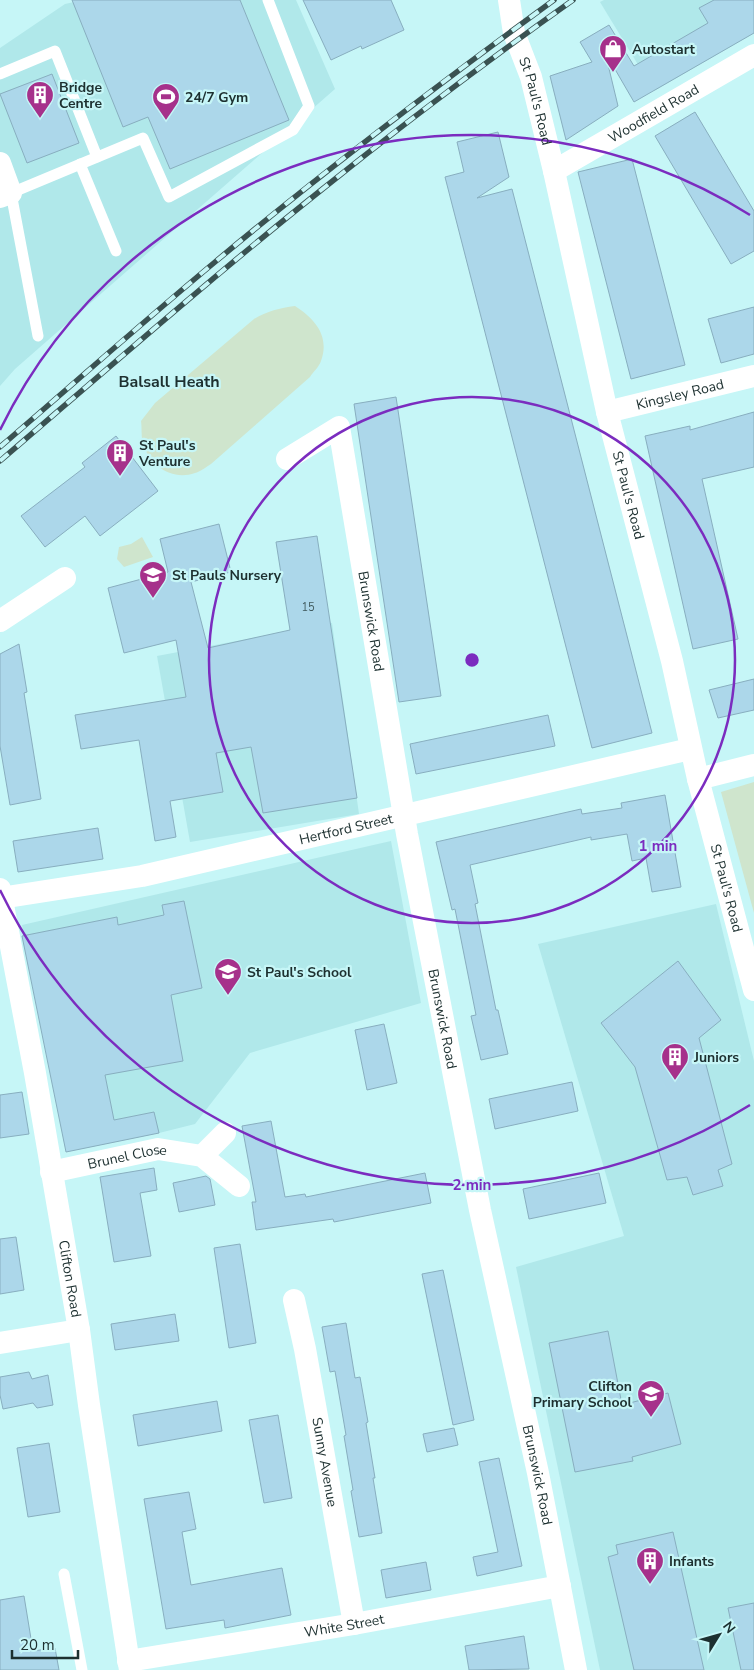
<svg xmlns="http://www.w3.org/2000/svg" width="754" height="1670" font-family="'Nunito Sans',sans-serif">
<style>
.built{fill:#b0e8ea}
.green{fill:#cfe5cd}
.building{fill:#acd7ea;stroke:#88aebf}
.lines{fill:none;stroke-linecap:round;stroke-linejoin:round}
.service{stroke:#fff;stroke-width:11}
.minor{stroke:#fff;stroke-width:22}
.rail-casing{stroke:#3a5252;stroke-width:5.5}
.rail{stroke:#c6f6f7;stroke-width:4;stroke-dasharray:11;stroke-linecap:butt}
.ring{fill:none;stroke:#7b2cbf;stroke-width:2.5}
.labels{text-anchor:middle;stroke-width:4.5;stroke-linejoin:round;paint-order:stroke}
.number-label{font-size:11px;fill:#415a5e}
.poi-label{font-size:14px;font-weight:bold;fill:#1d3030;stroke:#c6f6f7;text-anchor:start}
.street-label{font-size:14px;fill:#1d3030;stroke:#c6f6f7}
.quarter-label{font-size:16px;font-weight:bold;fill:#1d3030;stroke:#c6f6f7}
.centre{fill:#7b2cbf;stroke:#c6f6f7;stroke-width:2.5}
.ring-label{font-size:15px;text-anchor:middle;font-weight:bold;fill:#7b2cbf;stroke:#c6f6f7;stroke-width:4.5;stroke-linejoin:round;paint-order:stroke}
</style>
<rect width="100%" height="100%" fill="#c6f6f7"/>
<!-- built -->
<g class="built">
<path d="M83,0H296L335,89L15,369L0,386V48L65,4Z"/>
<path d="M604,0H754V33L654,91L600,2Z"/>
<path d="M332,623L359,814L190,842L157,656Z"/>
<path d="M391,841L421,1003L250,1053L195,1124L159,1133L66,1152L22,925Z"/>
<path d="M716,904L754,1061V1670H600L516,1267L624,1236L538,944Z"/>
</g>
<!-- green -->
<g class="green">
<path d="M295,306C315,319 330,336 321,361C319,367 313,372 310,377L211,464C206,467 200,472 195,473C172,481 150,466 143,444C141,437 142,428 141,421L155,403L254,319C267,311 280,308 295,306Z"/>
<path d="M142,537L153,557L124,567L117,559L119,547L131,544Z"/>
<path d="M754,782V913L721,792Z"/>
</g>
<!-- building -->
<g class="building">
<path d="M72,0H240L289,120L170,169L148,117L123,127Z"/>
<path d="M303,0H391L404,30L362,49L361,46L331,60Z"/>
<path d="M714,0H754V33L634,102L605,52L618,106L566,140L550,76L592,62L580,42L609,25L634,66L708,23L699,8Z"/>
<path d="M52,74L79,143L27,163L0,94Z"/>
<path d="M695,112L754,211V251L731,264L655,136Z"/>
<path d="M498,132L509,177L477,198L512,189L652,733L592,748L445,177L464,172L457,142Z"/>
<path d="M632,159L685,365L631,379L578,172Z"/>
<path d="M754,307V354L721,363L708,319Z"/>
<path d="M396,397L441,696L399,702L354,404Z"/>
<path d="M754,412V467L702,479L738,639L693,649L645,436L690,426V430Z"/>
<path d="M116,436L158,491L100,536L85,516L45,547L21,516L85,467L82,463Z"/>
<path d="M219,524L231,572L191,582L208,648L290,630L276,542L317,536L357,798L263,813L251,747L216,753L223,792L170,801L176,837L155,841L139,740L81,749L75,715L186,697L176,640L124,653L108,588L168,572L160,539Z"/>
<path d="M19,644L27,692L24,693L41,799L10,805L0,746V654Z"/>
<path d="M754,679V710L718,718L709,690Z"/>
<path d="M548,715L555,746L416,774L410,744Z"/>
<path d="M665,795L681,887L652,892L646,858L632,861L627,834L591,840V837L470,865L478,903L475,904L496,1010H498L508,1054L481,1060L471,1016L476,1015L455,909L452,910L436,842L581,809L582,814L622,808L621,803Z"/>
<path d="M98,828L103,859L18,872L13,841Z"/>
<path d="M184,901L202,988L171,995L183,1061L105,1075L114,1120L154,1112L159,1133L66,1152L22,936L117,917L118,925L164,915L162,905Z"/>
<path d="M678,961L721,1020L699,1038L732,1164L718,1170L723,1186L693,1195L687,1177L667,1180L635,1067L601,1023Z"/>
<path d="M384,1024L397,1083L367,1090L355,1030Z"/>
<path d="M572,1082L578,1111L495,1129L489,1099Z"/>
<path d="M22,1092L29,1134L0,1138V1095Z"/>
<path d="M271,1121L285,1197L305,1194L306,1197L425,1173L431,1203L334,1222L333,1219L256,1230L252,1202H256L242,1126Z"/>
<path d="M154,1168L157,1190L140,1193L151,1256L114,1262L100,1177Z"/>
<path d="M599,1173L606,1203L529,1219L523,1189Z"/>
<path d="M206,1176L210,1179L215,1205L179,1212L173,1183Z"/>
<path d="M16,1237L24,1290L0,1294V1239Z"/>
<path d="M240,1244L256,1343L229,1348L214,1248Z"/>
<path d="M443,1270L474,1420L453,1425L422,1274Z"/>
<path d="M175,1314L179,1341L115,1350L111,1324Z"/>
<path d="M346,1323L355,1378L360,1377L368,1422L366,1423L375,1478H373L382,1533L359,1537L351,1491L353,1490L344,1436L346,1435L335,1371L330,1372L322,1327Z"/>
<path d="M608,1331L622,1405L668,1393L681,1444L632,1457L633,1461L575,1472L549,1343Z"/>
<path d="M29,1372L32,1379L48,1375L53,1405L37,1408L33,1403L3,1409L0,1395V1377Z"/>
<path d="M217,1401L222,1431L138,1446L133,1415Z"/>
<path d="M278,1415L292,1498L264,1503L249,1420Z"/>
<path d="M454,1428L458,1445L427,1452L423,1434Z"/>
<path d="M49,1443L60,1512L28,1517L17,1448Z"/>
<path d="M499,1458L522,1566L477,1576L473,1557L498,1552L479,1462Z"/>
<path d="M189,1492L196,1529L182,1532L191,1585L282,1568L291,1615L225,1628L224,1620L166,1629L144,1499Z"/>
<path d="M673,1532L704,1670H634L608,1557L618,1554L616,1545Z"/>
<path d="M426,1562L431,1590L386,1598L381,1570Z"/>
<path d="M24,1596L33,1651L55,1648L59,1670H0V1600Z"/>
<path d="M754,1603V1670H741L728,1608Z"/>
<path d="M524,1636L529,1669L469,1670L465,1646Z"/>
</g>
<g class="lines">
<!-- service -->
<g class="service">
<path d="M0,74L55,51L97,157"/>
<path d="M80,164L116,251"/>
<path d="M38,336L11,193L143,138L169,197L293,130L309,106L268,0"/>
<path d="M64,1574L82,1670"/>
</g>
<!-- minor -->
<g class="minor">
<path id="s1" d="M509,0L514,33L531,77L554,171L607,412L672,661L698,779L754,990"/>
<path d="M0,163L11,193L0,197"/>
<path id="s2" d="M554,171L754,55"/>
<path id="s3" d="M607,412L754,376"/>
<path id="s4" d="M287,459L339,427L407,834L480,1210L538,1473L576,1670"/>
<path d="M0,621L65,578"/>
<path d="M698,779L754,765"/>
<path id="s5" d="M0,889L35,1073L79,1330L89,1405L130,1670"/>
<path id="s6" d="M1,898L142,876L690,749"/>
<path d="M202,1156L225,1133"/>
<path id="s7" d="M51,1172L158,1149L202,1156L239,1186"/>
<path id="s8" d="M294,1300L305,1349L354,1624"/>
<path d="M0,1343L79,1330"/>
<path id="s9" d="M128,1661L354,1624L560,1586"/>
</g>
<defs>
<g id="rail">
<path d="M0,447C72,385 143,322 215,262C325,170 439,84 554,0"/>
<path d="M0,461C106,370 211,278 320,191C402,125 487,61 573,0"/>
</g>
</defs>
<!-- rail casing -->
<use href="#rail" class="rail-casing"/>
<!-- rail -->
<use href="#rail" class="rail"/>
</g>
<!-- distance rings -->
<g class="ring">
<circle cx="472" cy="660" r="263"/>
<path d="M750 1105A525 525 0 0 1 0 890M0 430A525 525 0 0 1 750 215"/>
</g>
<!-- icons -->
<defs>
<symbol id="shop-pin" viewBox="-11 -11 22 30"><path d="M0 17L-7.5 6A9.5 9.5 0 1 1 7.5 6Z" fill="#a6318b" stroke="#c6f6f7"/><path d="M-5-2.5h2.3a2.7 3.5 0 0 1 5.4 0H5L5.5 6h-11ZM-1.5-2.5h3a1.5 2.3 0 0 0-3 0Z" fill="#fff"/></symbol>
<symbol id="building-pin" viewBox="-11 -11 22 30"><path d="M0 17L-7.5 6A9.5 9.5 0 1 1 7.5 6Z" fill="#a6318b" stroke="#c6f6f7"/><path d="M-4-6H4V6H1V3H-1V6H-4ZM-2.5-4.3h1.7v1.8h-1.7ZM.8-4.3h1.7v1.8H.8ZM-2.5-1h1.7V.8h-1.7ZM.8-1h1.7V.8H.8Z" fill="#fff"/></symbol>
<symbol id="stadium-pin" viewBox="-11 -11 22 30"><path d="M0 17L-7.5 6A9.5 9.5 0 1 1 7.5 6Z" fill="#a6318b" stroke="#c6f6f7"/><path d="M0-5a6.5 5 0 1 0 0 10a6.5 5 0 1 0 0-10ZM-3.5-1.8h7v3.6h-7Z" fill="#fff"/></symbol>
<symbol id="school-pin" viewBox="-11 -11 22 30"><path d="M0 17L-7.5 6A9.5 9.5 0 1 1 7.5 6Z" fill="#a6318b" stroke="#c6f6f7"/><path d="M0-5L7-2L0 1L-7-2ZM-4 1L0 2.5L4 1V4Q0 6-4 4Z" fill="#fff"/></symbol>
</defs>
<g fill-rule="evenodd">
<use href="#shop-pin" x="597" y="33" width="32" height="43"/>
<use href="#building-pin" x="24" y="79" width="32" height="43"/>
<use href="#stadium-pin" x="150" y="81" width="32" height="43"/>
<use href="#building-pin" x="104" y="437" width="32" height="43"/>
<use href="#school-pin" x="137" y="559" width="32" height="43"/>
<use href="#school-pin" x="212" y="956" width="32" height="43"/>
<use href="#building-pin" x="659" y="1041" width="32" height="43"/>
<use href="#school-pin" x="635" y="1378" width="32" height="43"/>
<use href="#building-pin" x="634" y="1545" width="32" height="43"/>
</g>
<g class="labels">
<!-- number labels -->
<g class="number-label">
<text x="308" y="611">15</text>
</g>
<!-- poi labels -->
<g class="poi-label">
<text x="632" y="54">Autostart</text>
<text x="59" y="92">Bridge<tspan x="59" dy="16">Centre</tspan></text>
<text x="185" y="102">24/7 Gym</text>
<text x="139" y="450">St Paul's<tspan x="139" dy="16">Venture</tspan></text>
<text x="172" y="580">St Pauls Nursery</text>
<text x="247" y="977">St Paul's School</text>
<text x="694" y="1062">Juniors</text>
<text x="632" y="1391" text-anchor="end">Clifton<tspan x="632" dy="16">Primary School</tspan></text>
<text x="669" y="1566">Infants</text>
</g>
<!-- street labels -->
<g class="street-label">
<text dy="5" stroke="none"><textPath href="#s1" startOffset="105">St Paul's Road</textPath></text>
<text dy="5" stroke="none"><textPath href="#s2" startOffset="115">Woodfield Road</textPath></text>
<text dy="5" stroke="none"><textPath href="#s3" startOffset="75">Kingsley Road</textPath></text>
<text dy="5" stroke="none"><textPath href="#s1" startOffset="510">St Paul's Road</textPath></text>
<text dy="5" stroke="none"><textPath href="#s4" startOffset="258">Brunswick Road</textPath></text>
<text dy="5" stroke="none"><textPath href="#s6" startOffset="352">Hertford Street</textPath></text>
<text dy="5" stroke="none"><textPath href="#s1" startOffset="915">St Paul's Road</textPath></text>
<text dy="5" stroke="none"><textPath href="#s4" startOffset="662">Brunswick Road</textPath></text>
<text dy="5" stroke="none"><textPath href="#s7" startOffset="78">Brunel Close</textPath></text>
<text dy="5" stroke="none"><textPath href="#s5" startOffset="396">Clifton Road</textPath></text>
<text dy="5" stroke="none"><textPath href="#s8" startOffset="165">Sunny Avenue</textPath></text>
<text dy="5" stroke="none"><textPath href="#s4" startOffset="1128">Brunswick Road</textPath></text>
<text dy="5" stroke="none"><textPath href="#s9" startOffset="219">White Street</textPath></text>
</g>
<!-- quarter labels -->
<g class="quarter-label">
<text x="169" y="387">Balsall Heath</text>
</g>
</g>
<circle cx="472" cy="660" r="8" class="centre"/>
<g class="ring-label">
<text x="658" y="851">1 min</text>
<text x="472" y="1190">2 min</text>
</g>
<!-- north arrow -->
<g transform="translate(719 1635) rotate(53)" stroke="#c6f6f7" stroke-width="4" paint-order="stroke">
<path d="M0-4L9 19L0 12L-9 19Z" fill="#1d3030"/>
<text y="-8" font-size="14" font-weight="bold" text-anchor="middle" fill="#1d3030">N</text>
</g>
<!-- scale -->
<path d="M12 1650v8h66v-8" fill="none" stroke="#1d3030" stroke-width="2.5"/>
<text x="20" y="1650" font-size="15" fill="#1d3030" stroke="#c6f6f7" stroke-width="4" paint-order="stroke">20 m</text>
</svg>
